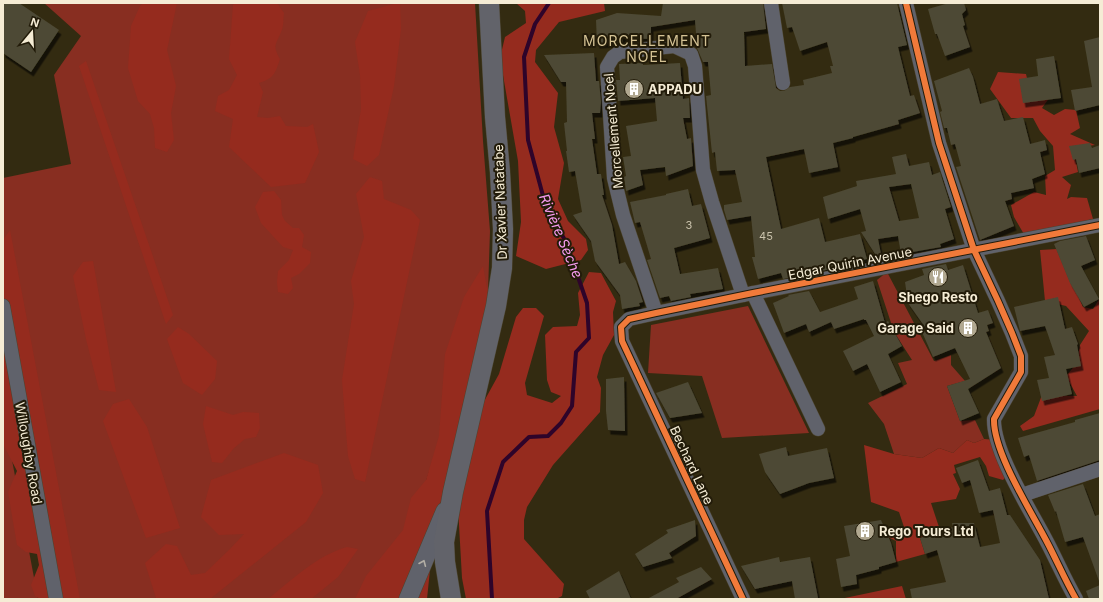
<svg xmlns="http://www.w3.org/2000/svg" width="1103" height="602" font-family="Inter,sans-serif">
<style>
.green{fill:#882e21}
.forest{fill:#952b1e}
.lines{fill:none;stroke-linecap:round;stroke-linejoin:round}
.stream{stroke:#2e042a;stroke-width:4}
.building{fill:#4d4934;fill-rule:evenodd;filter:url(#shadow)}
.minor-casing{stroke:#4c442f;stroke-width:15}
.tertiary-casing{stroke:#4c442f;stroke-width:19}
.secondary-casing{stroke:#4c442f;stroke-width:21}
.minor{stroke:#60626b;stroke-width:14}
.tertiary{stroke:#60626b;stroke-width:18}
.secondary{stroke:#62636a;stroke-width:20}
.cycleway-casing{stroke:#221b09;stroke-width:8}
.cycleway{stroke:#f17a3a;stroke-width:6}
.oneway{stroke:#b2aea5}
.labels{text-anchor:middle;stroke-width:4;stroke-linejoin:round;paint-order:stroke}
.number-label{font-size:11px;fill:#cbc3ad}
.poi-label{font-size:13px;font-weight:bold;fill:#f5ecd5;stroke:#221b09;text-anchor:start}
.street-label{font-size:13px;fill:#f5ecd5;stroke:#221b09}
.neighbourhood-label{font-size:14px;letter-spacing:1px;fill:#d4c294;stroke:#221b09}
.water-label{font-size:14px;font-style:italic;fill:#f59aee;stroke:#221b09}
</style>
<defs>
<filter id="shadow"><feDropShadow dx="2.5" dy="4.5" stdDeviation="0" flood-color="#0009"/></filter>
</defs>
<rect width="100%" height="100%" fill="#332b11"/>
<!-- green -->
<g class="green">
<path d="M44,3H475L483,141L490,231L488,293L387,599H67L3,247V178L71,164L54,75L81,36Z"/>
<path d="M887,272L934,361L951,355V365L965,381L947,386L960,421L975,420L984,439L974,443L967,440L953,453L939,448L922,458L894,454L884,424L868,403L907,384L898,363L912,360L894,332L877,280Z"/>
<path d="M748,306L809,433L722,438L702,376L648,373L651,325Z"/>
<path d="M3,412L38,599H3Z"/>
</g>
<!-- forest -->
<g class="forest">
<path d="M143,3H177L167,50L176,86L171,113L174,140L167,152L155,148L154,128L150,114L138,101L128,68L131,26L140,6Z"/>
<path d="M235,3H277L284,13C283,19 284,27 281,32C276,45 272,45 280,59C275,74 274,78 259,83L263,92L257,117L268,118L280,116L286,126L307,127L313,124L319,152L305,183L271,187L229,147L233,119L215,111L218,96L229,90L237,75L229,59L233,5Z"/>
<path d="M397,3H400L401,29L394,86L379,155L367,166L353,159L361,109L360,75L355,42L368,11Z"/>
<path d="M516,3H604L605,11L559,22L536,50L535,62L558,93L554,127L564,163L558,199L568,221L586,239L588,250L581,260L546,269L516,256L521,222L518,161L500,58L505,37L526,23L525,11Z"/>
<path d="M86,61L173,315L166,324L79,66Z"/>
<path d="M998,72L1026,74L1031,95L1050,97L1042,108L1054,115L1065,109L1076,110L1080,128L1070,134L1095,145L1073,148L1078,172L1062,177L1071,185L1067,199L1071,197L1087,198L1093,219L1025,236L1014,217L1011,205L1034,192L1046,195L1045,176L1055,170L1053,146L1040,131L1033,118H1011L990,89Z"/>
<path d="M370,177L382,181L384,199L411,210L420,220L365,482L355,479L348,456L342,380L354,304L351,281L364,237L356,194Z"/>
<path d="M274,191L281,200L282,215L285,221L293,228H299L304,235L302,247L311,252L310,263L299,274L291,278L293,288L288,294L278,292L277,282L278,271L289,260L293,250L283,247L261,223L255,207L263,192Z"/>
<path d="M10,230L80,599H40L35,596L31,585L39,565L37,554L26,552L17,545L8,492L17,471L3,444V240Z"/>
<path d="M1057,249L1083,307L1093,309L1100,298V409L1023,431L1020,426L1034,416L1042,395L1077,396L1066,376L1077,363L1080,345L1089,331L1066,306L1045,301L1040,250Z"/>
<path d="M93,261L116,392L99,390L86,339L73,276L83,262Z"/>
<path d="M483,266L490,305L434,531L427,599H355L366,576L403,530L411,498L426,480L439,436L445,354L464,297Z"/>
<path d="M589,272L601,273L616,301L613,312L614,335L603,355L597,377L601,388L600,412L553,465L527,507L524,520V539L564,584L562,596L556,599H466L462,578L458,507L482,405L499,374L516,317L523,308H536L544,316L525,383L527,395L552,403L561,396L551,392L547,380L545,335L553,327L577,326L580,315L578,293Z"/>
<path d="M178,327L189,334L217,361L215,379L202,395L183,383L167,339Z"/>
<path d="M129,399L147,427L180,528L146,538L103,421L113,404Z"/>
<path d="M206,406L233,415L243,412L259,413L260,428L256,437L245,439L234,448L222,463L212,462L203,424Z"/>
<path d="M984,439L997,440L1013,469L1003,480L989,476L986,466L980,457L954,465L956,473L953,474L960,489L956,499L931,503L940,530L920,538L925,554L896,562V541L888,537L906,533L899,512L871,502L864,445L894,454L922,458L939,448L953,453L967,440L974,443Z"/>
<path d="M284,453L318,465L323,493L306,522L210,599L156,598L145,563L166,544L177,546L191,575L205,573L230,549L244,534L219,535L201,517L211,480Z"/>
<path d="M347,547L358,549L338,577L311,599H268C293,579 316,556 347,547Z"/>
<path d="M902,586L906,599H840Z"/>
</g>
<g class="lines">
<!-- stream -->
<path class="stream" d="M492,599L487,511L503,462L529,437L548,436L561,423L572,406L576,352L589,338L587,303L566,242L546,207L528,140L524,57L535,24L549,3"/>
</g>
<!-- building -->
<g class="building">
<path d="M3,3H19L59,30L31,72L3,53Z"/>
<path d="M663,3H763L766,29L744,32L745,66L772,64L776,88L780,91H784L790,87L804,85L803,80L832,73L830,66H833L827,42L800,51L792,27L787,28L782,3H897L907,45L898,47L910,96L914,95L920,113L898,120L899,124L853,137V138L833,143L838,167L809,173L804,149L766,157L781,229L819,218L825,242L860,234L867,259L831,267V269L783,279L781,273L758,279L752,257H755L751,216L727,220L724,210V205L742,202L735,170L717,171L715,152L712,153L706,96L711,95L708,62H703L697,48L695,20L651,27V39L622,38L623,42L597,44L596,20L617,13L661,16Z"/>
<path d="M949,3H964L966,10L962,14L965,25L963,26L970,47L945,56L937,34H935L928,9Z"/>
<path d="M1100,37V105L1075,111L1071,90L1092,87L1084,41Z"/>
<path d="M594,53L596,81H599L601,102L600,113H592L595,139H592L597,174H601L604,195H602L612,225L619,264L625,262L636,281L643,302L639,303L640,306L622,309L620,295L595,261L591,241L573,215L582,212L575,171L569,172L566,151H567L564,123L567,122L566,82H561L544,55Z"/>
<path d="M1054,56L1061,98L1023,103L1019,79L1038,76L1036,59Z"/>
<path d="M643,63V65L680,63L683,99L689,98L690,118H683L687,139L691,138L693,166L666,176L665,167L640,170L643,185L626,191L624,177L626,176L623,157L631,156L626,126L657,121L655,98L618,101L616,80H620L619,64Z"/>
<path d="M969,68L973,77L980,104L997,99L1004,121L1023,117L1030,144L1045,140L1047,150L1040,152L1045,174L1032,179L1034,188L1011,193L1012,199L1005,201L1014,226L980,240L956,167L961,166L955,144L951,145L947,128H944L940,112L942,111L934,81Z"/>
<path d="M1090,143L1092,148L1100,145V168L1079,173L1076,159L1073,160L1069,146Z"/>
<path d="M906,154L909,166L929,162L932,175L940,172L951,207L945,209L954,239L940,244L941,247L901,254L898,236L878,239L882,259L879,260L861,232L866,231L860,209L828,219L823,197L857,186L856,181L896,174L892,157ZM911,184L919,218L899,221L889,187Z"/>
<path d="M688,189L692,206L701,204L710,238L674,248L680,274L718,268L723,289L690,294L691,297L671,301L669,296L660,298L647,260L651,259L640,222L635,223L630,202L666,195V194Z"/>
<path d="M1086,236L1095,260L1081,266L1099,299L1084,307L1070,283L1054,244L1060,241Z"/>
<path d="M946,264L948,270L963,265L978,313L988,310L993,323L987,325L989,331L986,332L1001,368L968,389L979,413L960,421L947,386L970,379L955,348L933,357L922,332L927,330L908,303L905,282L924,275L922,269Z"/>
<path d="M873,281L885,323L888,321L902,346L888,354L901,382L880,392L867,364L853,371L843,351L874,336L866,320H864V319L834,329L831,322L809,332L806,324L784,333L773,303L789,296L788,295L809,291L820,312L858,299L854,287Z"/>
<path d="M1058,297L1065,329L1072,327L1078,344L1077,345L1081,366L1066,369L1072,394L1042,401L1037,380L1049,378L1044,357L1055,355L1045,326L1020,331L1014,307Z"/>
<path d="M624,377L625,431L608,430L606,411V379Z"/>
<path d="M688,382L702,413L670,418L656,393Z"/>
<path d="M1100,413V460L1037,481L1029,455L1024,457L1018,438L1075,422V420Z"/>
<path d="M786,447L788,456L827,448L834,478L809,483L780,494L765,472L759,454Z"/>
<path d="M978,460L989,491L1000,488L1007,515H1010L1040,560L1049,599H912L910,589L946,582L937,550L925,554L920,538L953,527L952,523H974L980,547L1000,543L993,510L979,513L970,480L962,483L956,468Z"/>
<path d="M1083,484L1095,516L1100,514V581H1099L1083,537L1065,542L1056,511L1055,512L1048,495Z"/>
<path d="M695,520L696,536L669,553L672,558L643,567L635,554L668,533L666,530Z"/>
<path d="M881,520L891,543L896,562L879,567V569L856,575L857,584L841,587L836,559L850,556L844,526Z"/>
<path d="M779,557L780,562L810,557L818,598L795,599L792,581L755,589L741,566Z"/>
<path d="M701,567L712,579L676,599H647L679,582L676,578Z"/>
<path d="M619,571L631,599H590L586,591Z"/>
<path d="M1100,585V599H1089L1086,591Z"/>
</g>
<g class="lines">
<defs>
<g id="minor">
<path d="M771,3L783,83"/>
<path d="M906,3L939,143L974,250L998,301L1012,333L1021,356V372L994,419C993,452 1031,511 1047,542C1057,561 1065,580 1076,599"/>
<path d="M753,293L818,429"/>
<path d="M3,306L56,599"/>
<path d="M656,313L623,215L614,178L607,67L613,57L620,52L674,46L691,54L695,66L703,170L712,202L743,295"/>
<path d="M1022,495L1100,469"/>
<path d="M743,599L622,341L621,327L629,319L656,313L753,293L1100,225"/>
</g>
<path id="tertiary" d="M408,599L445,511"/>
<path id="secondary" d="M451,599L445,562L444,542L453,492L496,306L502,268L503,229L500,172L495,117L489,3"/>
</defs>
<!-- minor casing -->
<use href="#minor" class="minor-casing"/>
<!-- tertiary casing -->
<use href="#tertiary" class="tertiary-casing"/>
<!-- secondary casing -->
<use href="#secondary" class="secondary-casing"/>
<!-- minor -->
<use href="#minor" class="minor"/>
<!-- tertiary -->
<use href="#tertiary" class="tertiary"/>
<!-- secondary -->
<use href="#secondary" class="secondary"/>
<defs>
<g id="cycleway">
<path d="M906,3L939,143L974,250L998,301L1012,333L1021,356V372L994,419C993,452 1031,511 1047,542C1057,561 1065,580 1076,599"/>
<path d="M743,599L622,341L621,327L629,319L656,313L753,293L1100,225"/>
</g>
</defs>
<!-- cycleway casing -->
<use href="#cycleway" class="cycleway-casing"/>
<!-- cycleway -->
<use href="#cycleway" class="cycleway"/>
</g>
<!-- one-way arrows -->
<defs><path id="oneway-chevron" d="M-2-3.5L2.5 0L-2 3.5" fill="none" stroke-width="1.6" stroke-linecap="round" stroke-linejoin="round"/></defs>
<use class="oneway" href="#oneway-chevron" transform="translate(423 563) rotate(-67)"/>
<!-- icons -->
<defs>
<symbol id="building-disc" viewBox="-11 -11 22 22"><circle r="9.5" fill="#b1a890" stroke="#221b09"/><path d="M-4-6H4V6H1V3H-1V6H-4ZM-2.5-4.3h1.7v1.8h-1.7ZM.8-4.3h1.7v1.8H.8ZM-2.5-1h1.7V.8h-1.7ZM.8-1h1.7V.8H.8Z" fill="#fff"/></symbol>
<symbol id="restaurant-disc" viewBox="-11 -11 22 22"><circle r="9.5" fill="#b1a890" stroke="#221b09"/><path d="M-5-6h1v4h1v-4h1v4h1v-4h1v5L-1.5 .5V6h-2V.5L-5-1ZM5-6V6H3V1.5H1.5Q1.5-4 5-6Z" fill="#fff"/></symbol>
</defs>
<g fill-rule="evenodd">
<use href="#building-disc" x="623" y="78" width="22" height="22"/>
<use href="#restaurant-disc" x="927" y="266" width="22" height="22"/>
<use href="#building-disc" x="957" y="317" width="22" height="22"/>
<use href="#building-disc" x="854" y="520" width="22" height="22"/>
</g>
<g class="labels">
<!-- number labels -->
<g class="number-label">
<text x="689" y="229">3</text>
<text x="766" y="240">45</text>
</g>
<!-- poi labels -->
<g class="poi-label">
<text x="648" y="94">APPADU</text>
<text x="938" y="302" text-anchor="middle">Shego Resto</text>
<text x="954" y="333" text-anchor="end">Garage Said</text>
<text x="879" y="536">Rego Tours Ltd</text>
</g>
<!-- street labels -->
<g class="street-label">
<text transform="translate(613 131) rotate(-95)" y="5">Morcellement Noel</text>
<text transform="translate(500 202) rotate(-92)" y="5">Dr Xavier Natatabe</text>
<text transform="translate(850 263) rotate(-11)" y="5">Edgar Quirin Avenue</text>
<text transform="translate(29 453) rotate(80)" y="5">Willoughby Road</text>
<text transform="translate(692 465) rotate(65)" y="5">Bechard Lane</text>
</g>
<!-- neighbourhood labels -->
<g class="neighbourhood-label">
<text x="647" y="46">MORCELLEMENT<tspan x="647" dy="16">NOEL</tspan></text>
</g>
<!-- water labels -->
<g class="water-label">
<text transform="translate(561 236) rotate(67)" y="5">Rivière Sèche</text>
</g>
</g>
<!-- border -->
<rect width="1103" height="602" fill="none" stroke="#f5ecd5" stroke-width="8"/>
<!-- north arrow -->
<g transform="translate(32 32) rotate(18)" stroke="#221b09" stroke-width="3" paint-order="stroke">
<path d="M0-3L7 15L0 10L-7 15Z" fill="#f5ecd5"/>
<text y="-6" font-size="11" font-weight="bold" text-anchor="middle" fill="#f5ecd5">N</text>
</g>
</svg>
